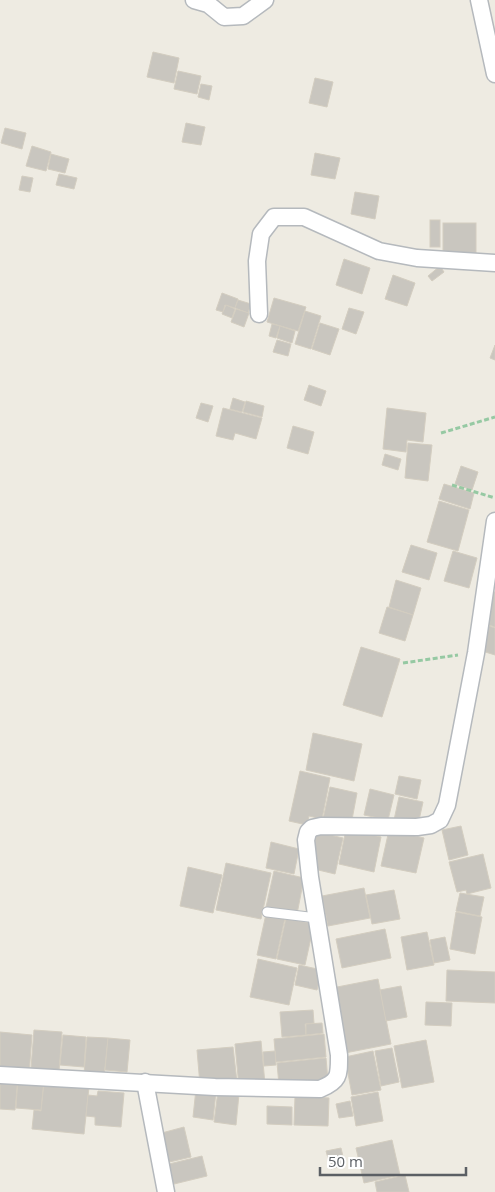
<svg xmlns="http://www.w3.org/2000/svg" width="495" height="1192" font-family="'Open Sans',sans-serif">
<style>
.building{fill:#c9c6bf;stroke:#d3cdc0}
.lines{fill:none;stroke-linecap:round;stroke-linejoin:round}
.lane-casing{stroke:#b5b9bd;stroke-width:11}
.street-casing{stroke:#b5b9bd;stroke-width:19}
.path{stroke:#96c9a3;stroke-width:3;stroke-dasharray:5 2.5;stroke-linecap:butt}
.lane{stroke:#fff;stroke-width:9}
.street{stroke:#fff;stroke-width:16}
</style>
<rect width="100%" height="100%" fill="#eeebe2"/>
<!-- building -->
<g class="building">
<path d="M153,52L179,58L174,83L147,77Z"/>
<path d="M178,71L201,76L197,94L174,89Z"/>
<path d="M315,78L333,82L327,107L309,103Z"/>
<path d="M201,84L212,86L209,100L198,97Z"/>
<path d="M186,123L205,127L201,145L182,142Z"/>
<path d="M5,128L26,133L22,149L1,143Z"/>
<path d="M32,146L51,152L46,171L26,166Z"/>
<path d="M315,153L340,158L335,179L311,175Z"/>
<path d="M51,154L69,159L65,173L48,169Z"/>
<path d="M59,174L77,178L74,189L56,185Z"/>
<path d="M22,176L33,178L30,192L19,190Z"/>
<path d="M355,192L379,196L375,219L351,214Z"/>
<rect x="430" y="220" width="10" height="27"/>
<rect x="443" y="223" width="33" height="30"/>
<path d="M344,259L370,268L362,294L336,285Z"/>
<path d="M440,266L444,272L432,281L428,276Z"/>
<path d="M393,275L415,283L407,306L385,299Z"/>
<path d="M222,293L238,299L235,308L225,305L223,312L216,310Z"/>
<path d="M274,298L306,307L298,331L267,322Z"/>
<path d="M238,300L251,304L248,313L235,308Z"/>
<path d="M226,305L235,309L232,318L222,314Z"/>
<path d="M349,308L364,312L356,334L342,329Z"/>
<path d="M236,309L249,313L244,327L231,322Z"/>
<path d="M305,311L321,316L311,349L295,344Z"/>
<path d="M320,323L339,329L330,355L312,349Z"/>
<path d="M272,324L280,326L276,338L269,336Z"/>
<path d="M280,326L295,331L292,343L277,338Z"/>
<path d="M277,340L291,344L288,356L273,352Z"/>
<path d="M495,345V360L490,358Z"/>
<path d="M309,385L326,391L321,406L304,400Z"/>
<path d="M233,398L245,402L242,412L230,409Z"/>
<path d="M246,401L264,406L262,417L243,412Z"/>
<path d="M201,403L213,406L208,422L196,418Z"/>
<path d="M223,408L262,418L256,439L235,433L233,440L216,436Z"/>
<path d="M387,408L426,413L423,442L407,440L406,452L383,449Z"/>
<path d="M293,426L314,432L308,454L287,448Z"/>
<path d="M408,443L432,445L428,481L405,478Z"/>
<path d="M385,454L401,459L398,470L382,465Z"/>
<path d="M461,466L478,472L472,490L455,484Z"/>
<path d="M444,484L474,493L470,509L439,499Z"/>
<path d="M439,501L469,510L458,551L427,542Z"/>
<path d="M411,545L437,553L429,580L402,572Z"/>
<path d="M453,551L477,558L469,588L444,581Z"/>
<path d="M396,580L421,588L413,615L389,607Z"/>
<path d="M494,592H495V627L486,624Z"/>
<path d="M387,607L413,615L405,641L379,633Z"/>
<path d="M489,626L495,628V655L482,651Z"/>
<path d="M361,647L400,659L382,717L343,705Z"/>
<path d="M313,733L362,744L354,781L306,770Z"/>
<path d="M300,771L330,778L322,819L309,816L307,825L289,821Z"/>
<path d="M399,776L421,780L417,799L395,794Z"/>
<path d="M330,787L357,793L351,825L323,819Z"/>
<path d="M370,789L394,795L388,820L364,815Z"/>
<path d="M399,797L423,802L418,825L394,820Z"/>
<path d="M461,826L468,855L449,860L442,830Z"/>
<path d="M346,829L381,837L374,872L339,864Z"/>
<path d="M389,830L424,838L416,873L381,866Z"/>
<path d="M317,832L343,838L335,874L310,868Z"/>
<path d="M271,842L299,849L294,874L266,868Z"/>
<path d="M483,854L491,888L467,894L466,890L457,892L449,862Z"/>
<path d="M226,863L271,873L261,919L216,910Z"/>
<path d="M188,867L222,875L213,913L180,906Z"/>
<path d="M274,871L304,878L297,914L266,907Z"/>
<path d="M364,888L370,918L328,926L322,896Z"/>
<path d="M394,890L400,919L372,924L366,895Z"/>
<path d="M460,893L484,897L480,916L456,911Z"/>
<path d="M456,912L482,917L475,954L450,949Z"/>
<path d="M266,914L285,918L276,959L257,955Z"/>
<path d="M286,918L314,924L305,965L277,959Z"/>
<path d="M385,929L391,958L342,968L336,939Z"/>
<path d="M427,932L434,965L407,970L401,937Z"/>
<path d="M445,937L450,960L434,963L430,940Z"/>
<path d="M258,959L297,968L289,1005L250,997Z"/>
<path d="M299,965L322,970L317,990L295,985Z"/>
<path d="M447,970L495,972V1003L446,1001Z"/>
<path d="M378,979L391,1044L345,1053L332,988Z"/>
<path d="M401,986L407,1017L386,1021L380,990Z"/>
<path d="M426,1002L452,1003L451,1026L425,1025Z"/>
<path d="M313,1010L314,1023L305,1024L306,1035L282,1037L280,1012Z"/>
<path d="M322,1023L323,1033L306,1035V1024Z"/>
<path d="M34,1030L62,1032L59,1071L31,1068Z"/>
<path d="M0,1032L32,1035L29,1075L0,1072Z"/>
<path d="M324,1034L326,1057L276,1062L274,1039Z"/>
<path d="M63,1035L86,1037L84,1067L60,1065Z"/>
<path d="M87,1037L108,1038L104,1076L84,1074Z"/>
<path d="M108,1038L130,1040L127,1072L105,1070Z"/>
<path d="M426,1040L434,1082L402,1088L394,1046Z"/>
<path d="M261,1041L265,1084L239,1087L235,1044Z"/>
<path d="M233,1047L237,1082L200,1085L197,1050Z"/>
<path d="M392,1048L399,1082L381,1086L375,1051Z"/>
<path d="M275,1051L276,1065L264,1066L263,1052Z"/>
<path d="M373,1051L381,1090L352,1095L345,1057Z"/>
<path d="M326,1058L328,1081L279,1085L277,1063Z"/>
<path d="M0,1076L18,1077L15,1110L0,1109Z"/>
<path d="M18,1077L44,1080L41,1110L16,1108Z"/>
<path d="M44,1083L89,1087L84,1134L32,1129L34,1110L41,1111Z"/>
<path d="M196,1089L216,1092L213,1120L193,1117Z"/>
<path d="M98,1091L124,1093L121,1127L95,1125V1117L86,1116L88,1095L97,1096Z"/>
<path d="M218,1091L239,1094L236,1125L214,1122Z"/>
<path d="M378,1092L383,1121L356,1126L351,1097Z"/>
<path d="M295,1096L329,1098L328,1126L294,1125Z"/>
<path d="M350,1101L353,1116L339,1118L336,1104Z"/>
<path d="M267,1106L292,1107V1125L267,1124Z"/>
<path d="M184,1127L191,1157L165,1163L158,1134Z"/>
<path d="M392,1140L400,1175L364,1183L356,1148Z"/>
<path d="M341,1148L345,1165L331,1169L326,1151Z"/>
<path d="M202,1156L207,1176L170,1185L165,1165Z"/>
<path d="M405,1175L409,1192H377L375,1182Z"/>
</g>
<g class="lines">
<defs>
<path id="lane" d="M267,912L317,918"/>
<g id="street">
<path d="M194,0L208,4L224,17L243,16L265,0"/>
<path d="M479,0L495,74"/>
<path d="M259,314L257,261L261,234L274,217H304L379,251L417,258L495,263"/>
<path d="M0,1075L215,1087L320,1089C340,1081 339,1075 339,1055L310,877L306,840L308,832L312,828L321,826L417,827L431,825L440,820L447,805L476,653L495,521"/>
<path d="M145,1082L166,1192"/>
</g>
</defs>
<!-- lane casing -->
<use href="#lane" class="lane-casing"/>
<!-- street casing -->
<use href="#street" class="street-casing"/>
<!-- path -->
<g class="path">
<path d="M441,433L495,417"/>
<path d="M452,485L495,498"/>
<path d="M403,663L458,655"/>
</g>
<!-- lane -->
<use href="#lane" class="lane"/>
<!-- street -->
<use href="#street" class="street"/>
</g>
<!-- scale -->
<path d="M320 1167v8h146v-8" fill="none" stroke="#5b5f64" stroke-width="2.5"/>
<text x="328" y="1167" font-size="15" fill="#5b5f64" stroke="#ffffff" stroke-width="4" paint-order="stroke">50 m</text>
</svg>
